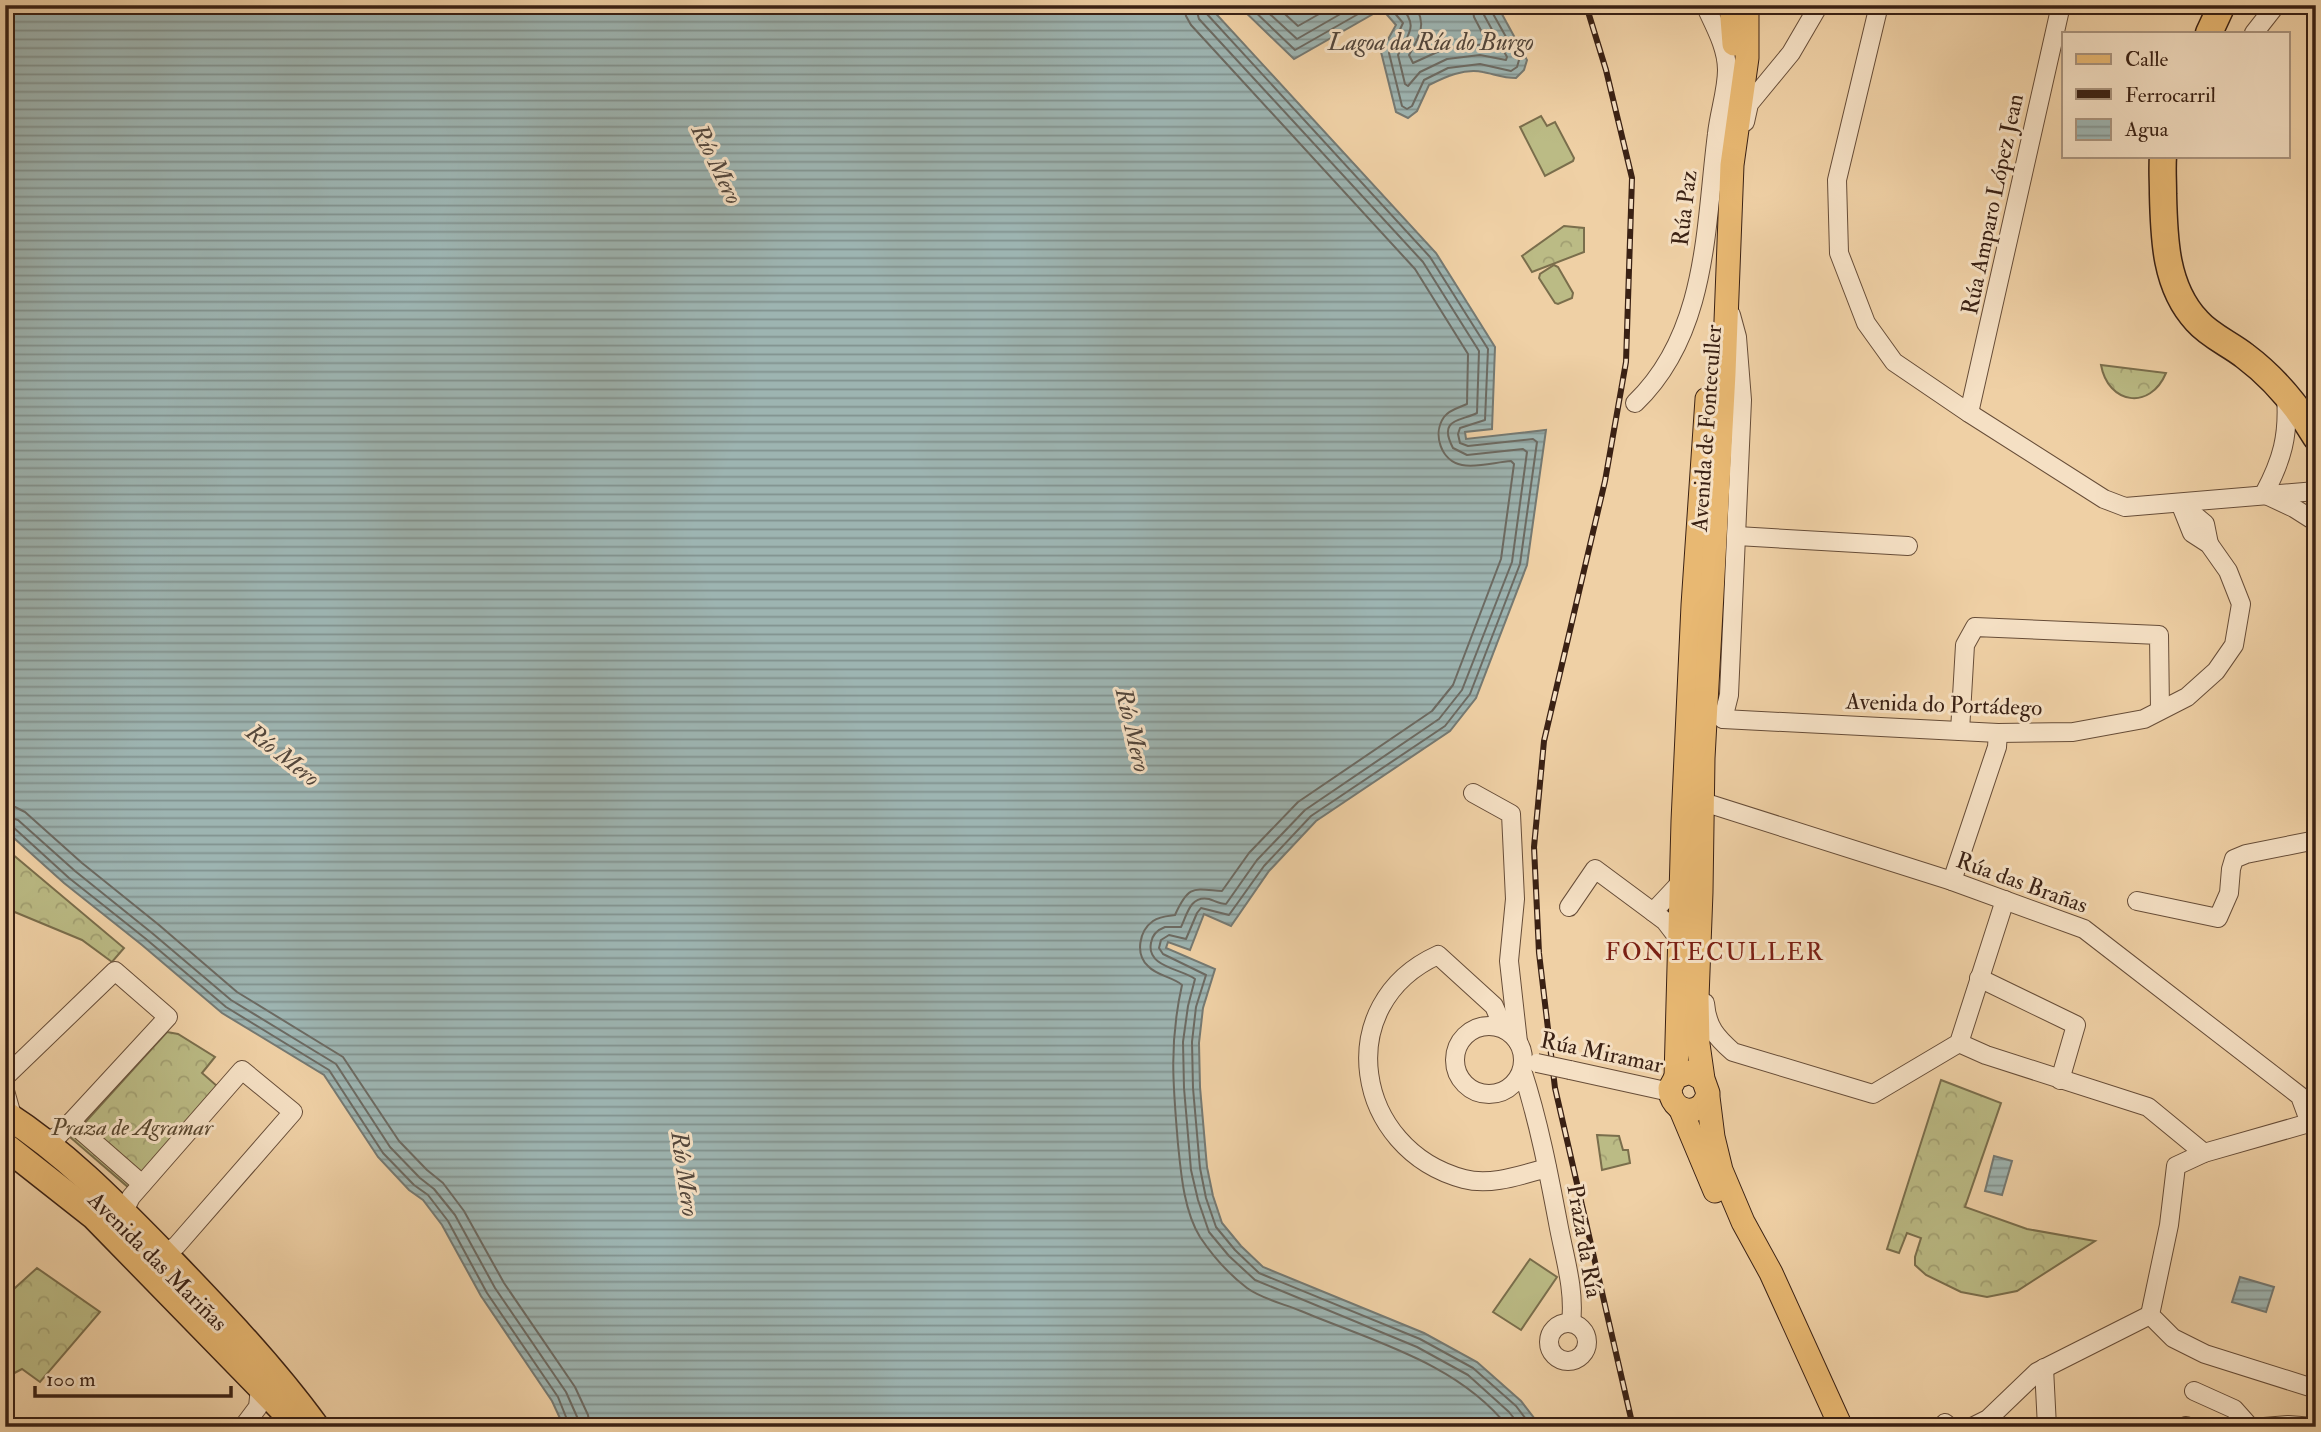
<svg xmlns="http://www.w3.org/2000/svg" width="2321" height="1432" font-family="'IM FELL Double Pica',serif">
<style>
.forest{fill:url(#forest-crowns);stroke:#7a6e4c;stroke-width:2}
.garden{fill:#bbbb85;stroke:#7a6e4c;stroke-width:2}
.water{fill:url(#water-rules);stroke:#757972;stroke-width:2}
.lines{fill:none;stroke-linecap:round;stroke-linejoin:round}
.shore{stroke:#6c6a62;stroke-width:2}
.minor-casing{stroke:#674d38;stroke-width:20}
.major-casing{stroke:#3a2114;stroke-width:25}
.highway-casing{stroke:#3a2114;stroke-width:29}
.minor{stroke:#f5e0c4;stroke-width:18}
.major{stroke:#e8b872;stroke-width:23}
.highway{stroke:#e8b872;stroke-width:26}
.rail-casing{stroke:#3a2114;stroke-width:6}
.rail{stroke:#f5e0c4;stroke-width:3.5;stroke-dasharray:10;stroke-linecap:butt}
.minor-bridge-casing{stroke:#674d38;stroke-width:20;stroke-linecap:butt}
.minor-bridge{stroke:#f5e0c4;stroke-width:18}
.labels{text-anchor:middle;stroke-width:6;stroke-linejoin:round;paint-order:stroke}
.street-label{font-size:23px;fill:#3a2114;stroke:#f5e0c4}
.park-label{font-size:23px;font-style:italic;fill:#5a4830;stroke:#f5e0c4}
.water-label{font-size:24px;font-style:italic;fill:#53463b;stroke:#f5e0c4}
.neighbourhood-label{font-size:24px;letter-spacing:2px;fill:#7a1f14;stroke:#f5e0c4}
</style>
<defs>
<pattern id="forest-crowns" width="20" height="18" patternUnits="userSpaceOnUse" patternTransform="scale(1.75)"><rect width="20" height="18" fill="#bbbb85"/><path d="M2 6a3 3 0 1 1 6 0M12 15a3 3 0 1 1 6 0" fill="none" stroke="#a2a072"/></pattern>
<pattern id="water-rules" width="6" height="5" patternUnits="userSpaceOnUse" patternTransform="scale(1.75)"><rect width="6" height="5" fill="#9db4b1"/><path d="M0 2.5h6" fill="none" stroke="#81928f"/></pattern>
</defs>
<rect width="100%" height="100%" fill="#efd0a5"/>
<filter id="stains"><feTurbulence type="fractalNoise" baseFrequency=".00286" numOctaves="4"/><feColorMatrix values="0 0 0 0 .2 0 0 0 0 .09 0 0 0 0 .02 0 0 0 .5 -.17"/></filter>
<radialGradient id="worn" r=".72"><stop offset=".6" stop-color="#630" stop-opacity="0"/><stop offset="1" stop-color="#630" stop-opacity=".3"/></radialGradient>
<!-- forest -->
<g class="forest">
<path d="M1564,226L1584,228V252L1532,272L1522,256Z"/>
<path d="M2101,365L2166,373C2150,411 2108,404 2101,365Z"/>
<path d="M5,848L124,948L112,962L82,940L5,908Z"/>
<path d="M167,1032L178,1034L215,1057L202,1073L217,1086L129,1188L71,1138Z"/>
<path d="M1941,1080L2001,1103L1965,1207L2027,1229L2095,1241L2017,1291L1987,1297L1961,1292L1926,1275L1915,1265V1257L1921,1238L1907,1233L1899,1253L1887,1249Z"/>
<path d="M1597,1135L1619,1136L1623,1150H1628L1630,1163L1602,1170Z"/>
<path d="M37,1268L100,1312L40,1382L22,1369L5,1378V1297Z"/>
</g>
<!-- garden -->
<g class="garden">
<path d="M1541,116L1547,126L1555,122L1574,158L1573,161L1545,176L1520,127Z"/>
<path d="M1554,265L1558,267L1573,293L1572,298L1558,304L1555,303L1539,278L1540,274Z"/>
<path d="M1530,1259L1557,1277L1521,1330L1493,1312Z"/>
</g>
<!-- water -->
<g class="water">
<path d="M5,5H1208L1436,253L1495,347L1492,429L1465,432L1466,439L1546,430L1527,565L1476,698L1450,731L1316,821L1269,871L1231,926L1204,914L1190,950L1168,942L1166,948L1215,969L1203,1008L1199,1043L1200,1087L1207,1167L1213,1196L1222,1223L1241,1246L1263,1267L1424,1333L1477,1362L1521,1401L1541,1427H564L552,1401L481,1296L442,1225L423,1200L409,1190L378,1157L324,1075L222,1013L142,945L64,883L5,830Z"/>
<path d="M1238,5H1497L1527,60L1524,70L1516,78C1503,78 1494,74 1483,72C1464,68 1445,77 1429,85L1417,111L1408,118L1396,112L1381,52L1396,25L1382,9L1294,59Z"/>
<path d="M1994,1156L2012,1161L2002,1195L1985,1191Z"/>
<path d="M2240,1277L2274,1287L2266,1312L2232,1302Z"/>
</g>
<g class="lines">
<!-- shore -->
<g class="shore">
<path d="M1184,5L1186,16L1191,25L1415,269L1468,354L1467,404C1459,408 1450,409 1444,417C1432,434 1441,461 1462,465C1477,468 1496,462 1511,461L1514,464L1501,559L1453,685L1432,711L1298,802L1249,853L1222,891C1194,889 1189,884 1175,915C1167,916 1160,916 1153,921C1139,931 1135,954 1148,966C1157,976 1173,977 1182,985C1169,1043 1173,1086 1178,1144C1181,1174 1184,1211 1200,1237C1212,1255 1230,1275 1247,1288C1262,1299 1284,1304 1301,1311C1372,1341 1458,1363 1508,1427"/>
<path d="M1195,5L1199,19L1423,262L1479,351L1477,413C1462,421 1437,418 1453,448L1467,455L1523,449L1527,452L1512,562L1462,690L1439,719L1305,810L1257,860L1226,904C1220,904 1215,901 1209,899C1190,895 1187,915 1181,927H1165C1157,930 1152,935 1151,943C1146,967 1182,969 1195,979L1188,1006L1183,1042L1184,1088L1191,1170L1198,1200L1209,1232L1229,1256L1255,1280L1417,1347L1468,1375L1509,1412L1521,1427"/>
<path d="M1204,5L1206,13L1430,257L1488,349L1485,420L1460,428L1458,434L1460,443L1468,446L1533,439L1537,442L1520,564L1470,694L1445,726L1311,816L1264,866L1229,915L1201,908L1197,913L1186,939L1169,935L1161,940L1159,948L1163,954L1206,975L1196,1007L1192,1042L1193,1088L1200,1168L1206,1198L1216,1227L1235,1250L1259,1273L1420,1339L1473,1368L1516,1406L1532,1427"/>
<path d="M1248,5L1295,50L1374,5"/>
<path d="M1260,5L1297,39L1356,5"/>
<path d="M1275,5L1298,26L1335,5"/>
<path d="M1388,5L1403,23L1389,53L1402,106L1407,109L1412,106L1424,80L1448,68L1480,64L1511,71L1517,67L1519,60L1492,12L1491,5"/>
<path d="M1400,5C1419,27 1409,32 1398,55L1405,84L1408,86L1420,72L1447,59L1480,55L1506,60L1507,57L1484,15L1482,5"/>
<path d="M1414,5C1428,23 1419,38 1409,55L1413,63L1444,49L1485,44L1486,40L1474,17L1472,5"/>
<path d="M5,806L15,807L25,812L82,863L159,925L237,992L343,1057L399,1141L427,1170L443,1183L464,1211L504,1283L575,1387L588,1415L590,1427"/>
<path d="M5,816L18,820L75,871L152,933L231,1000L336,1064L390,1147L420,1178L434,1189L455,1215L495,1288L566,1392L578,1419L579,1427"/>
<path d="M5,825L13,827L69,878L146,939L226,1007L329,1070L383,1153L414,1185L428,1195L448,1221L487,1293L558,1397L570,1427"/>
</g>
<defs>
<g id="minor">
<path d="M1879,5L1837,180L1839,253L1866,323L1894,362L1969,413L2104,499L2125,507L2316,491"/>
<path d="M2254,33L2276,5"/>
<path d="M1745,122L1749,104L1791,53L1819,5"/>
<path d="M1635,403C1708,333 1705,227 1717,134C1719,113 1727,91 1727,70C1727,47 1714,25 1705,5"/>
<path d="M1969,413L2061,5"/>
<path d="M2264,494C2282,460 2289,436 2286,396"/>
<path d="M2264,494L2294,508L2316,522"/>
<path d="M2180,503L2205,524L2209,544"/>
<path d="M1737,536L1908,546"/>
<path d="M1723,719L1998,733L2073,732L2144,719L2187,697L2216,671L2234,645L2241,604L2228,571L2209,544L2192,533L2180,503"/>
<path d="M1723,719L1729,695L1742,400L1737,337L1731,315"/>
<path d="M1960,731L1965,645L1975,627L2159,635L2160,710"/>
<path d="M1473,793L1511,814L1515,899L1509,961L1518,1042"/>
<path d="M1697,800L1952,881L2084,929L2300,1096L2310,1123"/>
<path d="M1952,881L1997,747L1998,733"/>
<path d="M2137,901L2218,918L2229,893L2231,869L2234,859L2246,854L2316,840"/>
<path d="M1569,907L1595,869L1653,912"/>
<path d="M1681,942L1665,921L1653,912L1683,880"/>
<path d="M1979,978L2076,1025L2060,1080"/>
<path d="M1705,1003C1707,1027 1716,1037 1733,1052L1873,1094L1959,1043L2005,900"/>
<circle cx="1489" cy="1060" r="34"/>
<path d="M1504,1029L1494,1006L1438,955C1330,1004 1354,1150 1464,1179C1491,1186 1521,1175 1547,1168"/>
<path d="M1959,1043L1986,1055L2148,1107L2204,1153"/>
<path d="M1522,1070C1539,1122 1549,1175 1559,1228C1565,1259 1575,1291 1571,1323"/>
<path d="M1570,1070L1670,1092"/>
<path d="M5,1077L115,971L168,1017L59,1135L54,1138L43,1140"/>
<path d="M5,1091L13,1119"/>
<path d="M2316,1121L2204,1153L2176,1166L2169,1225L2150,1315L2173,1338L2205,1354L2316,1389"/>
<path d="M71,1122L142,1184"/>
<path d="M123,1213L131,1197L242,1070L293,1112L177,1245L171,1250L162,1252"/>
<circle cx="1568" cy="1342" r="19"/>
<path d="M2044,1368L2047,1427"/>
<path d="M2194,1391L2234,1409L2250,1427"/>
<path d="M1945,1423L1950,1427"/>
<path d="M2186,1426L2189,1427"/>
<path d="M243,1427L258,1407L260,1388"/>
<path d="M1972,1427L1988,1419L2037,1372L2150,1315"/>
<path d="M2264,1427L2288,1425L2314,1427"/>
</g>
<g id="major">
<path d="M1731,5L1734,44"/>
<path d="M1676,1077L1683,821L1693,605L1707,399"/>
<path d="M1703,1079L1690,1072L1676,1077L1670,1088C1670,1114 1702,1119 1708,1093L1703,1079L1698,1044L1697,998L1701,892L1703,758L1724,373L1732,165L1747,58V5"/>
<path d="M1708,1097L1713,1137L1721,1170L1743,1222L1771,1273L1841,1427"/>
<path d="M1681,1110L1715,1191"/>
</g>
<g id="highway">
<path d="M2209,33L2222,5"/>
<path d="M2163,156C2162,168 2163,181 2163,194C2164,238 2165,287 2197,321C2210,336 2230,344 2245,356C2273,377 2298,407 2316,437"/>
<path d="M5,1114C64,1152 112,1201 161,1251C215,1307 270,1364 316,1427"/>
<path d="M5,1146L94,1216L293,1420"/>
</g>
</defs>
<!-- minor casing -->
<use href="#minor" class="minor-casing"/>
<!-- major casing -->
<use href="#major" class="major-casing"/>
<!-- highway casing -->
<use href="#highway" class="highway-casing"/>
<!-- minor -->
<use href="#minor" class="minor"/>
<!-- major -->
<use href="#major" class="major"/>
<!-- highway -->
<use href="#highway" class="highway"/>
<defs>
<path id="rail" d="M1586,5L1606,70L1632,178L1626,362L1605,481L1544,741L1534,847L1539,953L1555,1088L1633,1427"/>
</defs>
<!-- rail casing -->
<use href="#rail" class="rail-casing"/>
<!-- rail -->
<use href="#rail" class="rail"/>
<defs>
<path id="minor-bridge" d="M1537,1063L1570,1070"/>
</defs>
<!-- minor-bridge casing -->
<use href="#minor-bridge" class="minor-bridge-casing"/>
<!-- minor-bridge -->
<use href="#minor-bridge" class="minor-bridge"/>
</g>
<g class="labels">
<!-- street labels -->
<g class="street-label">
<text transform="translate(1992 204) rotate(-78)" y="8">Rúa Amparo López Jean</text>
<text transform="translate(1684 208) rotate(-83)" y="8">Rúa Paz</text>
<text transform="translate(1706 428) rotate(-86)" y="8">Avenida de Fonteculler</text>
<text transform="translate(1944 704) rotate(2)" y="8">Avenida do Portádego</text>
<text transform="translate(2022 882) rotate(20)" y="8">Rúa das Brañas</text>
<text transform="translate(1602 1052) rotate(12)" y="8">Rúa Miramar</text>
<text transform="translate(1585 1241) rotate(80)" y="8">Praza da Ría</text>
<text transform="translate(158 1261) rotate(45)" y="8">Avenida das Mariñas</text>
</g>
<!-- park labels -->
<g class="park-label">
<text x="132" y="1135">Praza de Agramar</text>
</g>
<!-- water labels -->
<g class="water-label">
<text x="1431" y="50">Lagoa da Ría do Burgo</text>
<text transform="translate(717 164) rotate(64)" y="8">Río Mero</text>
<text transform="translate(1133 730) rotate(77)" y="8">Río Mero</text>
<text transform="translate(283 755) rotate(38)" y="8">Río Mero</text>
<text transform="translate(685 1174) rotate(82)" y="8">Río Mero</text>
</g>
<!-- neighbourhood labels -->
<g class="neighbourhood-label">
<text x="1715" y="960">FONTECULLER</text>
</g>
</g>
<!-- margin -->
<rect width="2321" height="1432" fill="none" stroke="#efd0a5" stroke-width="28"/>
<rect x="7" y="7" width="2307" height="1418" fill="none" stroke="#3a2114" stroke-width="3.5"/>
<rect x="14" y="14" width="2293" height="1404" fill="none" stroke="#3a2114" stroke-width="2"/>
<!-- legend -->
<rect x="2062" y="32" width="228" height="126" fill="#f5e0c4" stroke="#aa947e" stroke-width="2"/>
<rect x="2076" y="54" width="35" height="10" fill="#e8b872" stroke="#aa947e" stroke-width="2"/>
<text x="2125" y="66" font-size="21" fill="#3a2114">Calle</text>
<rect x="2076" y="89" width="35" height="10" fill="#3a2114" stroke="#aa947e" stroke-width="2"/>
<text x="2125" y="102" font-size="21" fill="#3a2114">Ferrocarril</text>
<rect x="2076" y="119" width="35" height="21" fill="url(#water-rules)" stroke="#aa947e" stroke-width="2"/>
<text x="2125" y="136" font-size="21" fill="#3a2114">Agua</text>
<!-- scale -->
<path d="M35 1386v10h196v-10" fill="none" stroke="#3a2114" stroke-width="3.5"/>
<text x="46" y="1386" font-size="21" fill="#3a2114" stroke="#f5e0c4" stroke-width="5" paint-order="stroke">100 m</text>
<rect width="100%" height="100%" filter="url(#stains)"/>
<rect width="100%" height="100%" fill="url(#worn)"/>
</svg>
